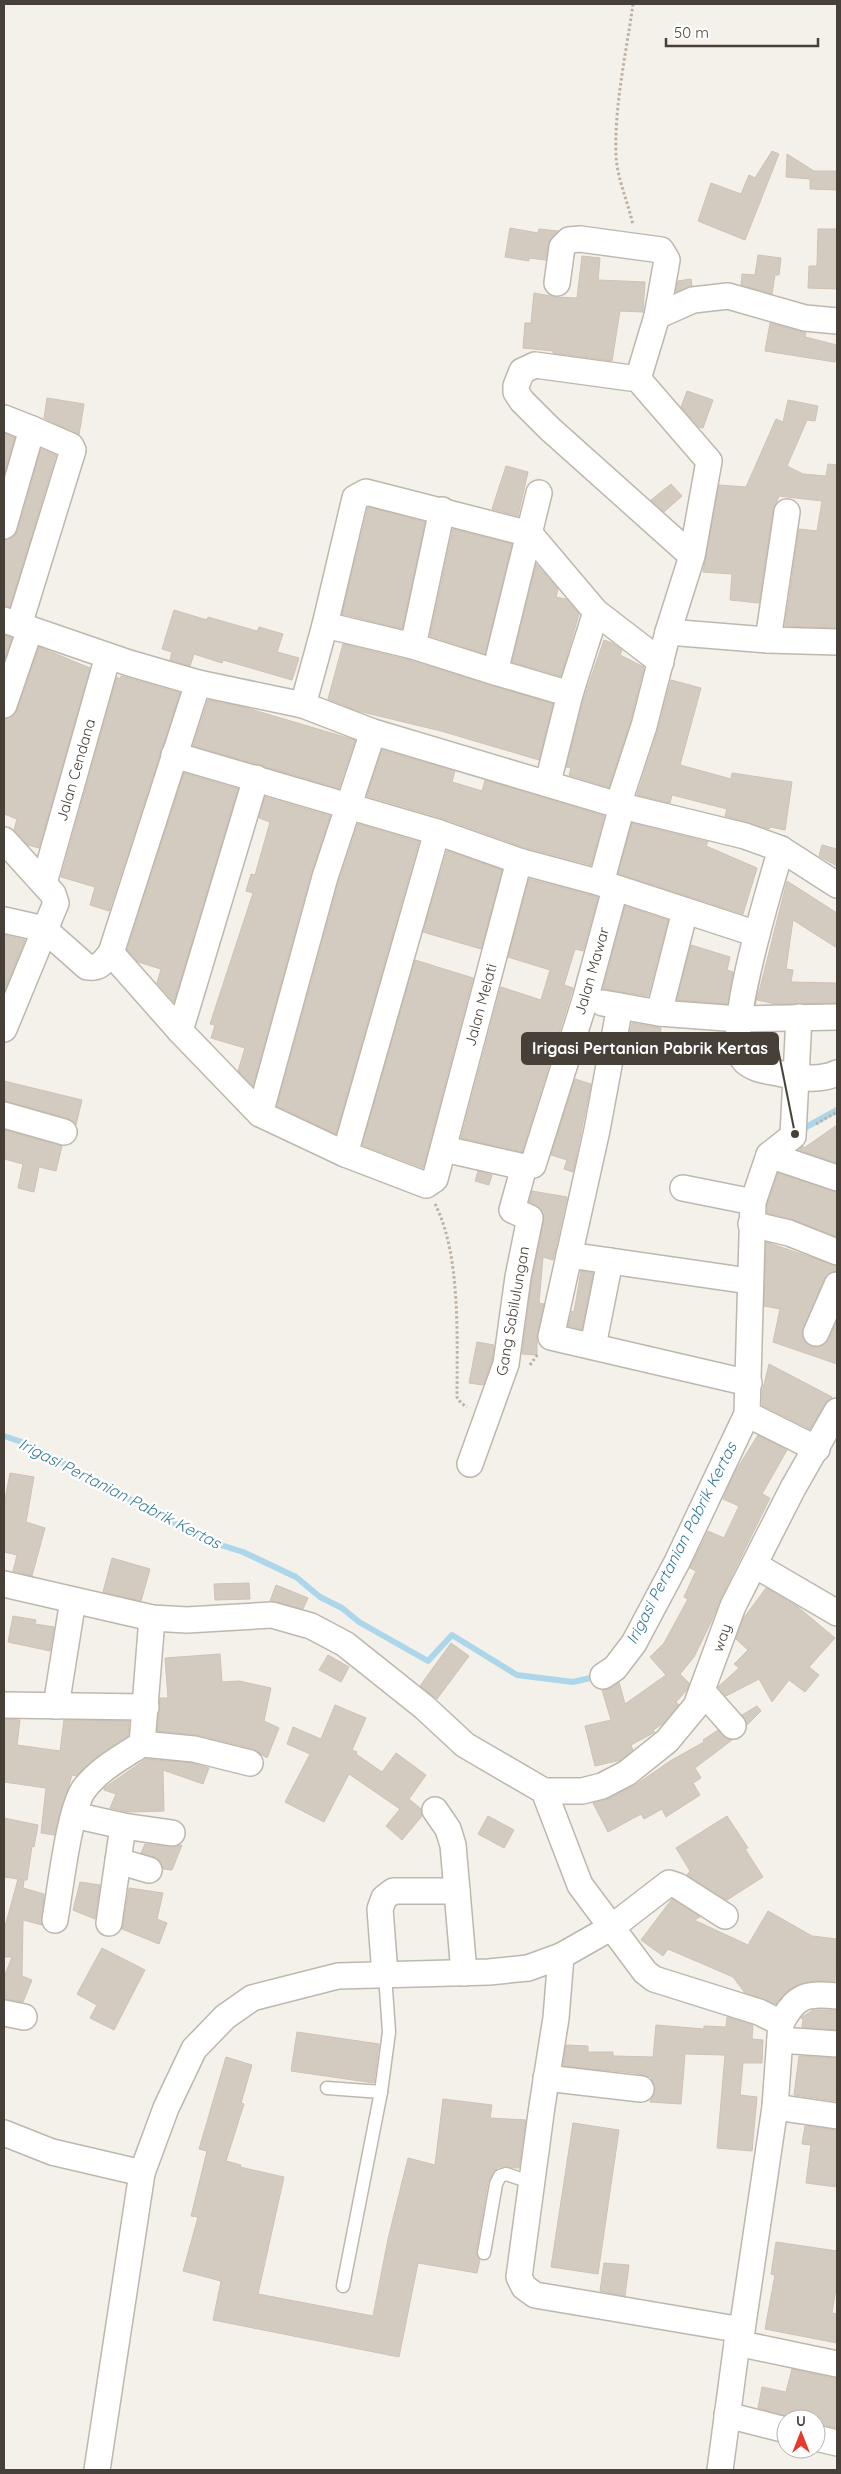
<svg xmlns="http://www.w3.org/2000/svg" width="841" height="2474" font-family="Quicksand,sans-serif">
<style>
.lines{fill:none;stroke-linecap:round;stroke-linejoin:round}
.stream{stroke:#acd7eb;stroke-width:6}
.building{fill:#d4cbc0;stroke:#cfc2b4}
.lane-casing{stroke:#beb7ad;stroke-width:15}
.street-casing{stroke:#beb7ad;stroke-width:28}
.path{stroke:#bfb1a0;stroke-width:3;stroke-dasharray:2.5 2.5;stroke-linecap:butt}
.lane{stroke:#fff;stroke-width:12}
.street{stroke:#fff;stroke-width:25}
.labels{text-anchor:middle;stroke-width:5;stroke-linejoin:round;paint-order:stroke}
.street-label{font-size:15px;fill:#474039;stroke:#fff}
.water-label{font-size:16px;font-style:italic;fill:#367a9c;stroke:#fff}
.leader{fill:none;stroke:#474039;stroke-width:2}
.callout-dot{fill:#474039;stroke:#fff;stroke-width:2}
.callout{fill:#474039;stroke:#474039;stroke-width:2}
.callout-label{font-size:16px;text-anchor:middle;font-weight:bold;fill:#fff}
</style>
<rect width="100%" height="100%" fill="#f4f0ea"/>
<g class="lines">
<!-- stream -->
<g class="stream">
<path d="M799,1131L837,1110"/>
<path d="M4,1436L28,1444L205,1540L243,1552L296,1577L320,1597L342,1608L359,1622L428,1661L452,1635L517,1675L573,1682L599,1676"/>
</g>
</g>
<!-- building -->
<g class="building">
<path d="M772,151L779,154L745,240L698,221L711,183L741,194L749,175L755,178Z"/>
<path d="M787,154L814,171H837V190L810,189V179L786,177Z"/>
<path d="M510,228L538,233L539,229L558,231L548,244L546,260L529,258V261L505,257Z"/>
<path d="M818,229H837V289L808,288L809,266H817Z"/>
<path d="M758,255L781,258L779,275H775L772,294L741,285L742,274L755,275Z"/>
<path d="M582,256L600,258L598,280L645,282L643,312L620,311L612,361L553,353V351L523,348L525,323H531L534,293L556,297L577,298Z"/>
<path d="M691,279L692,286L676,292L678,281Z"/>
<path d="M770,323L806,333L805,337L837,345L835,362L765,351Z"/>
<path d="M687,391L713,400L703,428L699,427L681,407Z"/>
<path d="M47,398L84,404L79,435L44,418Z"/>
<path d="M788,400L818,406L815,421L807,420L787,466L803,474L826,476L828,464L837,465V628L785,626L799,529L817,531L822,501L779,496L773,510L759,603L730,600L732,574L703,572L719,485L746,487L776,419L783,422Z"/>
<path d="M4,433L15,438L4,475Z"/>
<path d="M41,449L56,455L10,607L4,606V540L14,537L18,530Z"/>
<path d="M506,466L528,472L518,516L492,509Z"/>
<path d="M671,484L682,496L664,512L651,500Z"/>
<path d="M368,507L425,522L402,629L342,614Z"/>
<path d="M453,529L512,544L485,654L430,636Z"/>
<path d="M536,564L558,589L556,597L566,599L579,614L561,676L512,662Z"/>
<path d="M174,610L207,620L208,617L257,631L259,627L283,634L277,652L299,658L292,680L223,660L222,663L194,654L190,666L170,660L172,652L162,649Z"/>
<path d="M4,635L12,638L4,661Z"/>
<path d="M604,640L612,643L622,650L620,655L644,667L630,722L609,787L569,775L571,768L566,767L584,698Z"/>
<path d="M343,644L409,660L553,704L539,760L441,731L358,711L328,699Z"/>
<path d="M39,647L90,668L39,848L28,845L14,830L17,819L4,814V719L13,716L17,710Z"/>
<path d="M121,676L180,693L109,911L90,905L95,887L61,877L117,677L120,679Z"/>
<path d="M671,680L701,688L680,765L731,779L732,773L792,782L785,830L770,827L769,829L725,816L727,809L672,795L670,803L637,795L658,730Z"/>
<path d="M208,700L240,706L355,740L339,788L193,746Z"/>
<path d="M382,750L455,771L452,782L482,791L485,780L604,816L591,865L523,847L442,818L367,796Z"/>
<path d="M184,773L238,789L174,1002L157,983L161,969L138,962L127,950Z"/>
<path d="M265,797L330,816L311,873L253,1086L238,1071L245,1048L211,1038L215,1025L210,1024L253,893L246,891L251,874L255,875L270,822L259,818Z"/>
<path d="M632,823L708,842L706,846L757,868L743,914L618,874Z"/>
<path d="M358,824L419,842L336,1134L277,1106L339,881Z"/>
<path d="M822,845L837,849V866L819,856Z"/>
<path d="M447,851L502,870L481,949L423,932Z"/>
<path d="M529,879L598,897L583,951L575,949L564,985L573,988L522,1152L461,1138L501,987L541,1000L550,970L508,957Z"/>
<path d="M787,881L837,913V948L793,920L786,969L793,970L791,982L837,983V1003L775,1004L757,1000Z"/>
<path d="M625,906L668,920L648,996L603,989Z"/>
<path d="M4,935L25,940L4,992Z"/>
<path d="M691,945L730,957L727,970L733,972L728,1004L677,1000Z"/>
<path d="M415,960L473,978L423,1168L362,1145Z"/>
<path d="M632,1023L661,1028L659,1047L628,1042Z"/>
<path d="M575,1079L591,1084L573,1172L564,1169L567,1160L551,1155Z"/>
<path d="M4,1081L82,1100L76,1125L68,1118L4,1101Z"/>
<path d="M837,1125V1163L799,1150L803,1146L804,1148Z"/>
<path d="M4,1130L62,1146L56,1171L39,1167L34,1192L18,1188L23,1164L4,1159Z"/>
<path d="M478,1171L492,1175L489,1185L475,1181Z"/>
<path d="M778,1173L837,1192V1237L794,1220L767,1213V1205Z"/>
<path d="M532,1191L567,1197L553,1260L543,1257L539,1303L544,1304L537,1334V1355L522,1354L532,1279L544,1220L541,1209L529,1202Z"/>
<path d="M766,1242L837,1266V1271L829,1273L824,1279L802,1334L805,1342L811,1346L818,1347L829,1339L837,1320V1364L773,1342L780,1309L764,1306Z"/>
<path d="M581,1271L593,1273L582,1329L568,1326L572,1311L574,1312Z"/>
<path d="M477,1342L494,1345L492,1361L483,1385L469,1383Z"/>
<path d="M769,1364L832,1397L825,1404L810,1429L762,1405V1393Z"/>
<path d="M758,1435L787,1450L762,1494L770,1498L720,1600L712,1620L694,1657L680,1674L689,1683L687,1690L676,1702L679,1705L663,1724L653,1730L655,1732L631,1745L633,1750L621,1760L595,1766L585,1726L611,1720L602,1690L611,1688L619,1682L625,1704L666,1675L650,1657L664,1643L688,1599L684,1597L696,1571L690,1568L708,1531L724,1538L739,1506L723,1499L735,1472Z"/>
<path d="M10,1473L34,1477L26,1522L45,1528L32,1576L13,1571L17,1555L4,1552V1505Z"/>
<path d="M112,1558L150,1569L141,1601L103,1592Z"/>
<path d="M249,1583L250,1599L215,1600L214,1584Z"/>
<path d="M276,1585L308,1598L303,1609L270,1601Z"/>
<path d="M766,1588L798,1607L835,1638L809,1667L819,1675L805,1692L789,1680L772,1702L759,1679L726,1696L718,1687L739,1668L734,1664L748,1650L736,1639L743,1619Z"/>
<path d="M13,1616L36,1620L35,1624L54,1627L50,1651L8,1642Z"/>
<path d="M451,1643L469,1656L437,1699L420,1686Z"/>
<path d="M220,1654L222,1682L239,1681L271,1688L264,1721L279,1728L267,1758L253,1749L197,1735L157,1731L160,1698H168L165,1658Z"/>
<path d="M328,1655L349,1667L341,1682L319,1670Z"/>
<path d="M335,1705L366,1718L352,1750L357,1752L356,1754L382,1772L396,1753L426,1775L409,1799L421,1809L422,1816L402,1840L386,1826L400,1809L349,1774L324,1822L285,1802L310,1754L287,1744L293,1727L321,1739Z"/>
<path d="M757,1706L761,1711L747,1725L742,1715Z"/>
<path d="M4,1719L20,1720L17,1745L60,1751L64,1720L129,1721L128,1736L95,1758L76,1776L72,1775L54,1835L41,1833L46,1788L4,1782Z"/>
<path d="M718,1730L728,1739L732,1740L695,1768L701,1778L693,1783L700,1795L666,1817L662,1809L644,1819L641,1814L608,1832L593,1803L608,1799L634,1786L670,1761L704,1742L703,1740Z"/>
<path d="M146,1759L192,1763L209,1768L203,1784L163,1770L164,1811L128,1812L110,1808L116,1794L104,1790V1788Z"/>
<path d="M488,1816L514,1830L504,1848L478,1834Z"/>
<path d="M727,1816L748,1848L745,1849L763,1877L727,1900L687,1875L690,1871L676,1848Z"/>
<path d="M4,1818L38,1825L34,1847L32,1846L27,1880H24L23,1888L44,1894L42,1925L23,1920L22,1976L32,1980L23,2002L4,1999V1977L12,1957H4V1930L18,1879L4,1877Z"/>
<path d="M145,1844L170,1847L182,1845L172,1870L163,1869L159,1860L141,1853Z"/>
<path d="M80,1882L100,1885L95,1919L73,1910Z"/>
<path d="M129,1888L163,1893L157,1919L167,1923L159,1944L122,1929Z"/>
<path d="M672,1899L700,1917L694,1920L748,1945L768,1911L812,1936L837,1939L835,1981H816L799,1984L787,1991L776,2004L745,1993L733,1977L668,1949L663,1956L641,1940Z"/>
<path d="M102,1948L145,1970L114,2030L90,2018L97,2005L77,1994Z"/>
<path d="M813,2010H837V2030L802,2027L803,2019L801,2018Z"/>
<path d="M727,2017L753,2025L752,2039L763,2040L762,2063H743L740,2095L757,2097L752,2151L717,2148L725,2055L685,2054L681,2104L650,2102L655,2090L651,2077L634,2073L563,2066L566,2045L588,2046V2052H613V2056L653,2057L656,2025L704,2029V2026L726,2027Z"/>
<path d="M297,2032L379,2044L374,2083L291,2071Z"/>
<path d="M799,2056L837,2058L836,2101L794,2095Z"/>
<path d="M226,2057L252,2065L241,2103L244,2104L226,2161L241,2165L240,2167L284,2177L258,2294L373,2316L388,2239L408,2158L435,2165L443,2099L492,2105L490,2118L526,2120L519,2168L498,2167L488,2182L476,2252L480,2260L477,2273L418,2263L399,2357L213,2320L221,2281L183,2271L198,2217L191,2216L207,2151L199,2149Z"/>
<path d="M573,2123L619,2130L598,2274L551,2267Z"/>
<path d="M805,2126L837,2130V2187L806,2183L811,2145L802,2144Z"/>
<path d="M776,2242L837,2251V2282L832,2313L837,2314V2343L765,2329L775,2275L771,2274Z"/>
<path d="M604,2263L629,2265L625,2296L600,2291Z"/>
<path d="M792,2369L837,2379V2428L816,2424V2419H795L758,2408L762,2387L786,2392Z"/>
</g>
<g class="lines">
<defs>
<g id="lane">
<path d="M327,2088L381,2092"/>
<path d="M484,2253L496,2184L500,2176L506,2174L533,2183"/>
<path d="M343,2286L381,2092L389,2032L385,1975"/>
</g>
<g id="street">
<path d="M557,283L562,247L569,240L580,239L661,250L667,260L657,316"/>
<path d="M638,379L657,316L693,300L728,296L805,318L837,321"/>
<path d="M4,418L32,429L4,526"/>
<path d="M539,493L495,672L570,694"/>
<path d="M442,510L413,646L495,672"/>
<path d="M4,620L129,663L198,683L303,705L373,732L618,805L745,836L781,849L837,885"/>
<path d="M19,625L73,450L71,446L32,429"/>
<path d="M325,625L413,646"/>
<path d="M668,632L768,640L837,642"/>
<path d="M768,640L787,512"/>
<path d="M4,705L30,629"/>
<path d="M303,705L325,625L355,498L366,492L530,534L596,612L661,662"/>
<path d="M373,732L325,877L260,1114L345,1154L426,1185L435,1179L519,861"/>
<path d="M174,755L437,832L519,861L601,883L757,934"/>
<path d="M256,778L180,1031L260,1114"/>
<path d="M548,782L570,694L596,612"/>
<path d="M618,805L644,726L668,632L692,556L709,461L638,379L535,365L522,371L516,386V392L522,401L550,429L692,556"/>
<path d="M4,840L53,894L56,903L4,1029"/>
<path d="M781,849C771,884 724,1034 743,1059C750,1069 767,1071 778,1073C796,1078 820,1081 837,1073"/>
<path d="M44,883L108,656"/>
<path d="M601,883L622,806"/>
<path d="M4,920L44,929L87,967C100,969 103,962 111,953L198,683"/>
<path d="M111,953L180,1031"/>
<path d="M603,1003L659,1013L739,1019L837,1017"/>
<path d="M620,1006L597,1130L551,1337L749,1383"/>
<path d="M659,1013L685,911"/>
<path d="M4,1115L64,1132"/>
<path d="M444,1149L524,1167L533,1165L585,1000L615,889"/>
<path d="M345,1154L437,832"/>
<path d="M769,1155L837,1178"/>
<path d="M683,1188L753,1202"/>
<path d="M751,1224L789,1233L837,1252"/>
<path d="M569,1255L749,1281"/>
<path d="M816,1333L837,1285"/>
<path d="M593,1346L610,1261"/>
<path d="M747,1414L817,1449"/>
<path d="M470,1464L506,1364L518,1277L530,1218L512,1210L524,1167"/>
<path d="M755,1565L837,1613"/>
<path d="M4,1584L152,1618L187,1620L272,1615L311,1626L345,1644L424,1707L465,1745L544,1791L580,1885L645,1972L654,1979L759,2012L781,2023L775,2107L742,2330L737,2343L720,2470"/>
<path d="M603,1676L615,1668L634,1643L677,1562L747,1414L753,1202L769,1155L793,1136L799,1017"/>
<path d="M703,1692L733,1726"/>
<path d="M4,1705L146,1707"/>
<path d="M56,1706L73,1600"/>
<path d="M142,1744L194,1749L250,1763"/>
<path d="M544,1791H582L602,1786L627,1773L667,1741L696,1706L733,1606L793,1488L837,1411"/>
<path d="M435,1810L448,1829L453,1845L457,1891"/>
<path d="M74,1815L123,1826L172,1833"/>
<path d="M118,1861L149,1870"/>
<path d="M725,1916L678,1886L669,1883L612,1927L561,1956L556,2018L542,2106L519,2277L524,2287L535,2295L742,2330"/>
<path d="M55,1920C60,1891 69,1810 84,1789C99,1769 122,1757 142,1744L152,1618"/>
<path d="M109,1923L123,1826"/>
<path d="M385,1975L380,1909L384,1898L393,1891H457L464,1973"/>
<path d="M4,2013L24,2017"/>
<path d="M781,2023C796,1995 806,1993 837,1996"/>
<path d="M780,2040L837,2044"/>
<path d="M546,2078L641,2089"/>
<path d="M775,2107L837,2116"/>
<path d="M4,2133L52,2152L142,2173"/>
<path d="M737,2343L837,2364"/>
<path d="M727,2415L786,2430"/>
<path d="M816,2438L837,2443"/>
<path d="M97,2470L142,2173L166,2108L194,2049L225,2017L252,1998L338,1976L489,1972L528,1968L561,1956"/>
</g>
</defs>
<!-- lane casing -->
<use href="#lane" class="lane-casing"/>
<!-- street casing -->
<use href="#street" class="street-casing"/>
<!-- path -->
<g class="path">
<path d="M633,4C626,54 614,107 616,157C618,181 628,202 633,225"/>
<path d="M816,1124L837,1112"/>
<path d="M435,1204C461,1254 457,1340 457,1397L461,1403L467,1407"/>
<path d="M530,1365L538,1354"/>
</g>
<!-- lane -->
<use href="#lane" class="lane"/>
<!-- street -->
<use href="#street" class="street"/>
</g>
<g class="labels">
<!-- street labels -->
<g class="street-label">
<text transform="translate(76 770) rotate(-74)" y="5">Jalan Cendana</text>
<text transform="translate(592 971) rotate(-74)" y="5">Jalan Mawar</text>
<text transform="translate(481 1005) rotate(-75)" y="5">Jalan Melati</text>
<text transform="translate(513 1311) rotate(-80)" y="5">Gang Sabilulungan</text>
<text transform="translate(722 1638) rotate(-71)" y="5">way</text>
</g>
<!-- water labels -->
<g class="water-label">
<text transform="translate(120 1493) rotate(27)" y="6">Irigasi Pertanian Pabrik Kertas</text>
<text transform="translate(681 1543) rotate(-63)" y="6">Irigasi Pertanian Pabrik Kertas</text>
</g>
</g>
<!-- callouts -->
<path class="leader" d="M795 1134L778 1049"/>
<circle class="callout-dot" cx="795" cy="1134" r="5"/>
<rect class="callout" x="522" y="1033" width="256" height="31" rx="5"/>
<g class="callout-label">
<text x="650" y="1054">Irigasi Pertanian Pabrik Kertas</text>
</g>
<!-- border -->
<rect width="841" height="2474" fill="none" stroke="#474039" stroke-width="10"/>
<!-- north arrow -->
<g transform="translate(801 2434)"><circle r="24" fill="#ffffff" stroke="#b5b3b0"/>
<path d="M0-4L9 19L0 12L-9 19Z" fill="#e8372d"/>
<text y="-8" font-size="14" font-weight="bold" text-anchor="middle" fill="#474039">U</text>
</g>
<!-- scale -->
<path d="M666 38v8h152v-8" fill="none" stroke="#474039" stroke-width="2.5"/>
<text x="674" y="38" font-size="15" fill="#474039" stroke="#ffffff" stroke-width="4" paint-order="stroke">50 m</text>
</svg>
